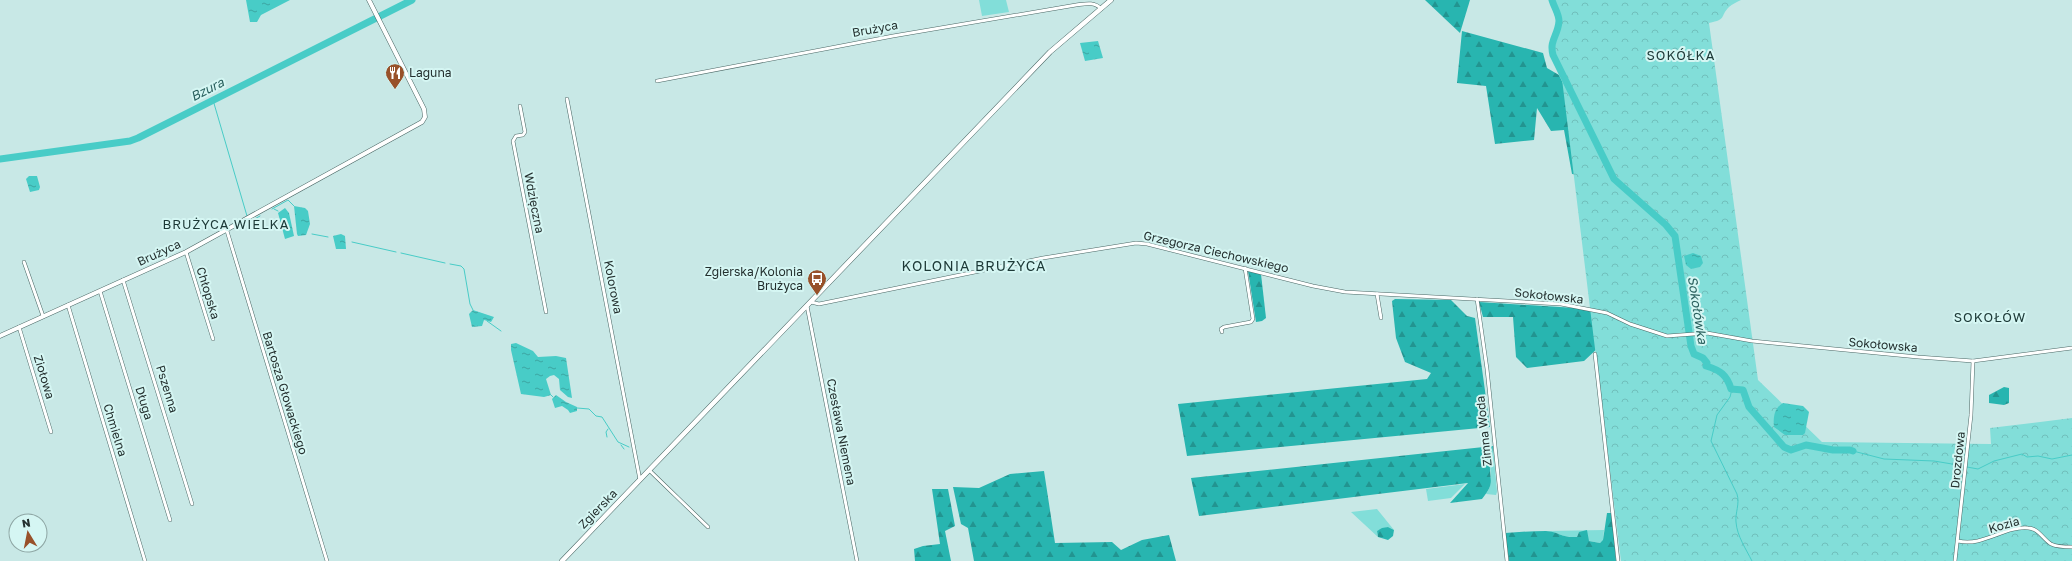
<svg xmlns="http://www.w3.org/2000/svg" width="2072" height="561" font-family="'Golos Text',sans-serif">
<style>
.grass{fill:#82ded9}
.forest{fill:url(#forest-firs)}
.park{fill:url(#park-crowns)}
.water{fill:url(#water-ripples)}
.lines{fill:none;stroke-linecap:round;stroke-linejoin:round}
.stream{stroke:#48ccc7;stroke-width:1}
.river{stroke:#48ccc7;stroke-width:7}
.minor-casing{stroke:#4a6765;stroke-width:4}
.tertiary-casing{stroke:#4a6765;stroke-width:5}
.secondary-casing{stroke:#4a6765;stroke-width:5.5}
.minor{stroke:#fff;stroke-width:3}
.tertiary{stroke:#fff;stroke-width:4}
.secondary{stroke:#fff;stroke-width:4.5}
.labels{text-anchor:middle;stroke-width:4;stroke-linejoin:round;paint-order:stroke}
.street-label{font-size:12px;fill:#232f2e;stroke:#d5f6f3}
.poi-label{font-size:12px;fill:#232f2e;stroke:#d5f6f3;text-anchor:start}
.neighbourhood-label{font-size:13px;letter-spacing:1px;fill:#1d3937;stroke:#d5f6f3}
.water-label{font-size:13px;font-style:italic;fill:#2a605e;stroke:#d5f6f3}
.quarter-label{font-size:14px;letter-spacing:1px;fill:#1d3937;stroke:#d5f6f3}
</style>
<defs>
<pattern id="forest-firs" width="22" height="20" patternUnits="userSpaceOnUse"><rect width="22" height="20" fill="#28b5b0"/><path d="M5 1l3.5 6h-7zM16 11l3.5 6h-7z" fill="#229490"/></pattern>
<pattern id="park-crowns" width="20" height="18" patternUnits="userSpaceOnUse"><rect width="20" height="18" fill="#82ded9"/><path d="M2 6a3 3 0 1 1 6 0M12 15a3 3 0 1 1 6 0" fill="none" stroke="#70bfbb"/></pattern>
<pattern id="water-ripples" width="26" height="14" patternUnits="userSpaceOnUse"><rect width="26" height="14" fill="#48ccc7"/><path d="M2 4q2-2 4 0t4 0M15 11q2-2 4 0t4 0" fill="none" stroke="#3ca6a2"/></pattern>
</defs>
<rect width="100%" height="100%" fill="#c8e8e6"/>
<!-- grass -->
<g class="grass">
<path d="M979,0H1006L1009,12L982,16Z"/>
<path d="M1493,446L1497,492L1496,495L1486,494C1494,483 1490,475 1490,463C1490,457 1493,452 1493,446Z"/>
<path d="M1465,484L1451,498L1428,501L1426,489Z"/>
<path d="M1377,509L1394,530L1388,527L1377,531L1378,537L1351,512Z"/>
<path d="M1604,530L1603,541L1600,543L1589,541L1579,532L1577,537C1565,538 1558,533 1547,531Z"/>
</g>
<!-- forest -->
<g class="forest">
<path d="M1425,0H1470L1460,33Z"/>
<path d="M1462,31L1543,53L1547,68L1559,75L1609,178L1572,174L1564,130L1551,131L1537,108L1534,140L1495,144L1486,86L1457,83Z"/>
<path d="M1248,271L1261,274L1266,318L1262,321L1256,322Z"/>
<path d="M1395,299L1451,300L1467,316L1475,318L1490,427L1187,456L1178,404L1427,379L1431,373L1405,362L1396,338L1392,301Z"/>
<path d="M1479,302L1576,308L1606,315L1599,347L1584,361L1527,368L1516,357L1513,317H1483Z"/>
<path d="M2004,387L2009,388V403L2004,405L1989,403V395Z"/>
<path d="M1493,446C1493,452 1490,457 1490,462C1489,482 1496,481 1482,499L1450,503L1468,483L1199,516L1191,478Z"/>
<path d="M1044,471L1055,543L1112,542L1121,550L1142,540L1169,535L1176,561H974L968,528L961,524L953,487L979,488L1010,474Z"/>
<path d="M932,489H948L955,526L945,531L951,561H915L914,549L923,546L940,544Z"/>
<path d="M1607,513H1612L1616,561H1509L1505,533C1519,532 1533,531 1546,531C1559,532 1562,538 1577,537L1579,532L1587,530L1589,541L1600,543L1603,540Z"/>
<path d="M1388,527L1394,530L1393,536L1388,540L1378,537L1377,531L1382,528Z"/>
</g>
<!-- park -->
<path class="park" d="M1550,0H1741C1737,2 1732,4 1729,7C1719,17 1728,19 1709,23L1758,380L1822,442L1991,444L1990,428L2072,418V561H1621L1561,71L1551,39L1557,23Z"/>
<!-- water -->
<g class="water">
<path d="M246,0H290L261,15L257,22H250Z"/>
<path d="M1098,41L1103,58L1085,61L1080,43Z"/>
<path d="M29,176H37L40,187L39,190L30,192L26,179Z"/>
<path d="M294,206L305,208L308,211L310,224L306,235L298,236L297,234Z"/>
<path d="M285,208L289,213L294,236L285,239L278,213Z"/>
<path d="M341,234L345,236L346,249H336L333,236Z"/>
<path d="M1693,253L1701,256L1703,263L1700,267L1691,269L1686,265L1684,256Z"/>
<path d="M473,310L494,317L491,322L484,320L482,326L472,327L469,314Z"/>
<path d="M516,343L533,351L538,357L556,356L566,358L572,398L568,397L560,390L559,379L554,375L550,376L546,379L551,395L544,397L521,394L511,350V344Z"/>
<path d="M556,395L566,402L577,407V411L570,413L568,410L562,406L555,408L552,399Z"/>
<path d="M1783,403L1803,406L1809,412L1805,433L1803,435H1785L1774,427C1773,418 1774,408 1783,403Z"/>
</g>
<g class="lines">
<!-- stream -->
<g class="stream">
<path d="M213,100L247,216"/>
<path d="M272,209L288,200L294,206"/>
<path d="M274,209L278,211"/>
<path d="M251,221L260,216"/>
<path d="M312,234L328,237"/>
<path d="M352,242L396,252"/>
<path d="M401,253L445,263"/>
<path d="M450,264L461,266L464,269L470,304L473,310"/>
<path d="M487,321L501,331"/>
<path d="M1732,389L1730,397L1717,415L1711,441L1737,494C1740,504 1735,513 1736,522C1737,536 1746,549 1752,561"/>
<path d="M551,395L553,397"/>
<path d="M577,408L589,409L596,416L602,417L618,442L629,447"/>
<path d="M607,437L606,432L608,429"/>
<path d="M621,445L624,449"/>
<path d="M1853,451L1884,459L1934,461L1964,466"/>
<path d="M1967,467L1978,469L1994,461L2022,454L2027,457L2038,456L2052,459L2072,455"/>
</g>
<!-- river -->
<g class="river">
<path d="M1552,0C1554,7 1559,14 1559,21C1558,36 1549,40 1553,55L1614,179L1666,225L1675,236L1691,346L1694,354L1703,358L1707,363L1706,366C1720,370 1727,375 1731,389L1743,390L1749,407L1784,447L1791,450L1806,445L1833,450H1850L1853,451"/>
<path d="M0,159L130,141L138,138L412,0"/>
</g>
<defs>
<g id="minor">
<path d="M657,81L893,36L1076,5C1084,4 1095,1 1101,9"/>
<path d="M567,99L640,480"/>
<path d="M520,106L525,132L523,135L516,136L513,141L546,312"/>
<path d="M227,231L327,561"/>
<path d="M186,252L213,339"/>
<path d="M24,262L43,316"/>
<path d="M123,280L192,504"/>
<path d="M100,291L170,520"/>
<path d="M1377,294L1381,318"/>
<path d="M1477,299L1487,369L1507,561"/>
<path d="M811,302L819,304L1043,258L1136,243L1147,244L1313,286L1345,292L1561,304L1607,313L1630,324L1667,336L1707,333L1752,341L1918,357L1973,361L2072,348"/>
<path d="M68,305L145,561"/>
<path d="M807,306L857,561"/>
<path d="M19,327L51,432"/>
<path d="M1222,332L1221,329L1224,327L1251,322L1253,319L1245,268"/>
<path d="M1595,354L1618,561"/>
<path d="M649,470L708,527"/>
<path d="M1958,541C1983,547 2004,526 2028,528C2038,528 2043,539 2051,544C2057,547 2065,547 2072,547"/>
<path d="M1955,561L1971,415L1973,361"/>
</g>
<path id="tertiary" d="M0,336L186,252L422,122L425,117L424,109L369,0"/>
<path id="secondary" d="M562,561L1050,52L1111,0"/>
</defs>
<!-- minor casing -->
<use href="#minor" class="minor-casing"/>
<!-- tertiary casing -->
<use href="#tertiary" class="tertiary-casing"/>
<!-- secondary casing -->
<use href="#secondary" class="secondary-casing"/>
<!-- minor -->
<use href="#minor" class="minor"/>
<!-- tertiary -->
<use href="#tertiary" class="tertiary"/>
<!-- secondary -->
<use href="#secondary" class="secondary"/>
</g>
<!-- icons -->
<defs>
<symbol id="restaurant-pin" viewBox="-11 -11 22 30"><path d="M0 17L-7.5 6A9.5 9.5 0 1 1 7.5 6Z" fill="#98512a" stroke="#d5f6f3"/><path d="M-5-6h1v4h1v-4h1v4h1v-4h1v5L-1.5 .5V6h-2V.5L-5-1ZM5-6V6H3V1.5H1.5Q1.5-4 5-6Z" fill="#fff"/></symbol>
<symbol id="bus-pin" viewBox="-11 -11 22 30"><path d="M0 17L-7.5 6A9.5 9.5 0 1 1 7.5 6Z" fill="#98512a" stroke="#d5f6f3"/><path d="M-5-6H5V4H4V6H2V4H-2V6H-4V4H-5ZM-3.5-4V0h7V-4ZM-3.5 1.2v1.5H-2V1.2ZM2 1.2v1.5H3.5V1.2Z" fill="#fff"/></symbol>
</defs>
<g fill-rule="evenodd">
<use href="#restaurant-pin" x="384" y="62" width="22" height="30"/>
<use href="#bus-pin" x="806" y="268" width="22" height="30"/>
</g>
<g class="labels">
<!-- street labels -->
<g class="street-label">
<text transform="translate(875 29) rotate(-10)" y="4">Brużyca</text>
<text transform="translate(534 203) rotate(79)" y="4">Wdzięczna</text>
<text transform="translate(1216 252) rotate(13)" y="4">Grzegorza Ciechowskiego</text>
<text transform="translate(159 253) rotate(-25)" y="4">Brużyca</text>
<text transform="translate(613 287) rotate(79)" y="4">Kolorowa</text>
<text transform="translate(208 293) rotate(73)" y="4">Chłopska</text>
<text transform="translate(1549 296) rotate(6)" y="4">Sokołowska</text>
<text transform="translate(1883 345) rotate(5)" y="4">Sokołowska</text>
<text transform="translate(44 377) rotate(73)" y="4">Ziołowa</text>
<text transform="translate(167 389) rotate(73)" y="4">Pszenna</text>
<text transform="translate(285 393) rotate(73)" y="4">Bartosza Głowackiego</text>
<text transform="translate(144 403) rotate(73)" y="4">Długa</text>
<text transform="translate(115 430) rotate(73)" y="4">Chmielna</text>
<text transform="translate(1484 431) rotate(-96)" y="4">Zimna Woda</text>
<text transform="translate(841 432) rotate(79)" y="4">Czesława Niemena</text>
<text transform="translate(1958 460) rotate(-84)" y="4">Drozdowa</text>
<text transform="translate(598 509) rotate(-46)" y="4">Zgierska</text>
<text transform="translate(2004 525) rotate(-16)" y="4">Kozia</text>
</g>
<!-- poi labels -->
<g class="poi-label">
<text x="409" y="77">Laguna</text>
<text x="803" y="276" text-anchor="end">Zgierska/Kolonia<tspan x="803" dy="14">Brużyca</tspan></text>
</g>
<!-- neighbourhood labels -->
<g class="neighbourhood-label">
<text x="1681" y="60">SOKÓŁKA</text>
<text x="226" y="229">BRUŻYCA WIELKA</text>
<text x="1990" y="322">SOKOŁÓW</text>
</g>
<!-- water labels -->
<g class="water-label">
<text transform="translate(207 89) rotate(-27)" y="5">Bzura</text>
<text transform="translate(1698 310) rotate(81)" y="5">Sokołówka</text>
</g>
<!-- quarter labels -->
<g class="quarter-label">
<text x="974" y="271">KOLONIA BRUŻYCA</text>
</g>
</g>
<!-- north arrow -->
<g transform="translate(28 533) rotate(350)"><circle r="19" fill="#d5f6f3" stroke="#8ea6a4"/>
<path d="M0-3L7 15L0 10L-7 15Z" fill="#98512a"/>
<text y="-6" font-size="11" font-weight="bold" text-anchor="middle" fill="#232f2e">N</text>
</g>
</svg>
